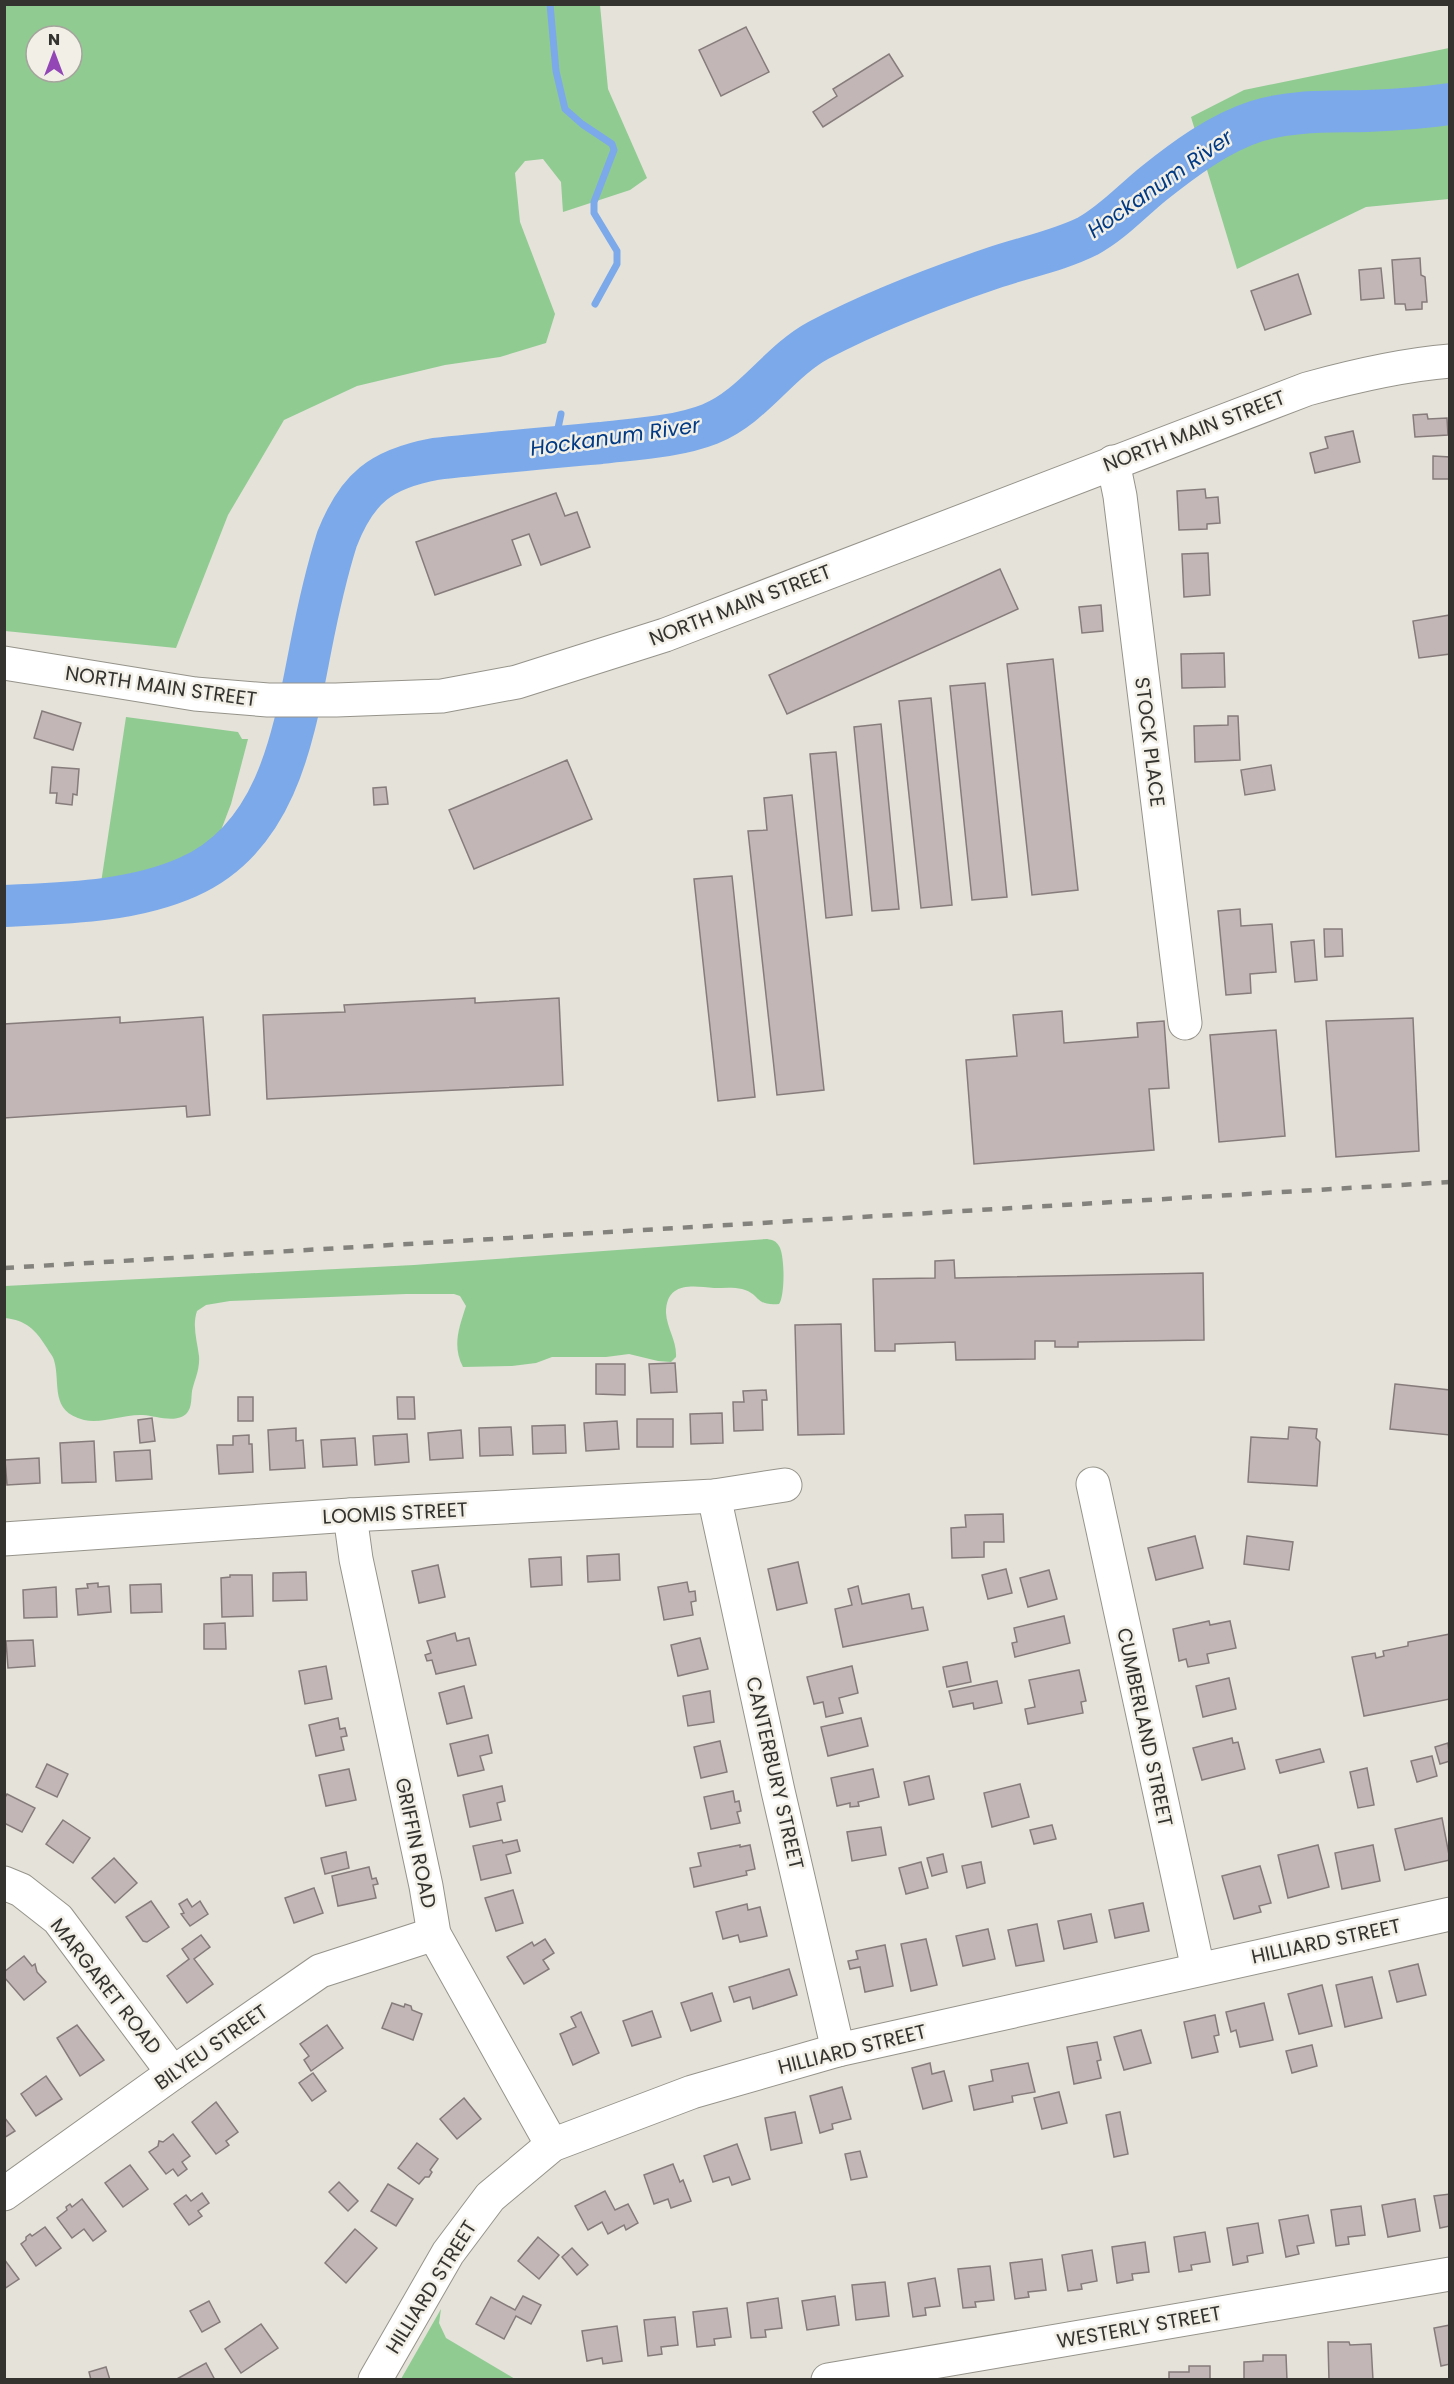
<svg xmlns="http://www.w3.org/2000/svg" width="1454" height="2384" font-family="Poppins,sans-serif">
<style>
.green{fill:#90cb92;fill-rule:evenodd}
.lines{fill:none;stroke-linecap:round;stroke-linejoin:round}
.stream{stroke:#7ca9ea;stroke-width:7}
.river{stroke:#7ca9ea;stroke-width:42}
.building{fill:#c2b7b6;stroke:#877c7c;stroke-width:1.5}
.minor-casing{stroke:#95938a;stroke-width:35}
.major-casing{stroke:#95938a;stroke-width:35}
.minor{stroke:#fff;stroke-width:33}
.major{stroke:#fff;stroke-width:33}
.rail{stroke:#84827c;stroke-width:4.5;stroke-dasharray:10 10;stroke-linecap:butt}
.labels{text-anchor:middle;stroke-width:5;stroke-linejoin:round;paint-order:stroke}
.street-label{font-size:20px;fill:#34332f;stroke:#f1efe6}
.water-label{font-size:21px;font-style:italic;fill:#003a85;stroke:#f1efe6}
</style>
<rect width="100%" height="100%" fill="#e4e2d9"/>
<!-- green -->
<g class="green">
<path d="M4,5H600L608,89L647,178L630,190L563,212L561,182L543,159L525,161L515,173L520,222L555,314L546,343L500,357L445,365L357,386L284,420L228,515L176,648L5,631ZM36,36H72V72H36Z"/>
<path d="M1449,48V199L1366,207L1237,269L1191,117L1244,90Z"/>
<path d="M126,717L238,732L242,739H248L231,804L215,846L148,871L101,883Z"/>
<path d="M767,1239C773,1240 776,1241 779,1246C785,1255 785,1296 779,1304C754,1306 761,1294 742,1289C734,1287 723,1288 714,1288C693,1286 666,1281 666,1313C667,1329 677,1341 676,1357L671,1362L658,1361L629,1354L606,1357H552L536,1363L512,1366L463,1367C452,1346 459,1328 466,1306L460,1296L454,1294H406L230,1301L206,1305L197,1311C192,1326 197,1340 199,1356C200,1370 195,1378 192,1391C191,1398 192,1407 187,1413C177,1424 156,1416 143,1415C123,1414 103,1424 84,1420C49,1411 61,1384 54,1360C53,1356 49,1352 47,1348C36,1330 26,1320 5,1318V1286L414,1265Z"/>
<path d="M441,2309L439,2323L446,2338L515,2379H401Z"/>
</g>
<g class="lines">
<!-- stream -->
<g class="stream">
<path d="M550,4L556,71L565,109L582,124L612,144L614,150L594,202V213L617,251V264L595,304"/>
<path d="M554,447L561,414"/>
</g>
<!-- river -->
<path class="river" d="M4,906C65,903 132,902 188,877C279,837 294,732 311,646C318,610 326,574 337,539C357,488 381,469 435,459C490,453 546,448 601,443C636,439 677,437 710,424C753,407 778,362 819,340C874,311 934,288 993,268C1025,257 1058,251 1088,236C1112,223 1131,202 1153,184C1183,160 1219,133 1257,121C1293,110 1329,112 1367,111C1394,110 1422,108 1450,104"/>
</g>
<!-- building -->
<g class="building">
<path d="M746,27L769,72L721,96L699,50Z"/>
<path d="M889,54L903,76L823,127L813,112L837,96L833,89Z"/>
<path d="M1420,258L1421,275L1425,277L1427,302H1422V309L1406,310L1405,304H1395L1392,260Z"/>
<path d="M1381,268L1384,298L1361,300L1359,270Z"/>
<path d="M1298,274L1311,314L1265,330L1251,291Z"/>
<path d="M1427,414L1428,419L1447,418L1448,435L1415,437L1413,415Z"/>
<path d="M1353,431L1360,462L1315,473L1310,453L1328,448L1325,437Z"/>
<path d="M1433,456L1450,457V479H1433Z"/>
<path d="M1205,489L1206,498L1218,497L1220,523L1207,524V529L1179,530L1177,491Z"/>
<path d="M556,493L565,516L577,512L590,547L541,565L529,534L512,540L521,565L435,595L416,542Z"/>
<path d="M1208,553L1210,595L1184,597L1182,554Z"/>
<path d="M1000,569L1018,609L787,714L769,675Z"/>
<path d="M1101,605L1103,631L1082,633L1079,607Z"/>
<path d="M1450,615V654L1419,658L1413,621Z"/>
<path d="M1224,653L1225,687L1182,688L1181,654Z"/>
<path d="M1053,659L1078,890L1032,895L1007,664Z"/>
<path d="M985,683L1007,897L972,900L950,686Z"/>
<path d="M931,698L952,905L921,908L899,701Z"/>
<path d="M42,711L81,723L73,750L34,738Z"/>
<path d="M1228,716H1238L1240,760L1195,762L1194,726L1228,725Z"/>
<path d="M881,724L899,909L872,911L854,727Z"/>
<path d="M836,752L852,915L826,918L810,754Z"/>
<path d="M567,760L592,819L474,869L449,810Z"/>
<path d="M1271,765L1275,790L1245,795L1241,770Z"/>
<path d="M52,767L79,769L77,795L73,794L72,805L56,803L57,793H50Z"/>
<path d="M386,787L388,804L374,805L373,788Z"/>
<path d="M792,795L824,1090L777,1095L748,831L767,830L764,798Z"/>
<path d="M732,876L755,1097L718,1101L694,879Z"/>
<path d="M1240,909L1241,926L1272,924L1276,972L1250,974L1251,993L1226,995L1218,911Z"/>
<path d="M1324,929H1342L1343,956L1325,957Z"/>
<path d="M1314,940L1317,980L1295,982L1291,942Z"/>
<path d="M475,998V1003L559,998L563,1085L267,1099L263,1015L345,1012L344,1005Z"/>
<path d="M1062,1011L1064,1043L1138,1037L1137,1023L1164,1021L1169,1088L1149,1089L1154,1150L974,1164L966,1060L1017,1056L1013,1015Z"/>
<path d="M120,1017V1023L203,1017L210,1115L187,1117L186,1106L4,1118V1024Z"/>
<path d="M1413,1018L1419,1151L1336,1157L1326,1021Z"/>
<path d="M1276,1030L1285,1136L1219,1142L1210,1035Z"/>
<path d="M954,1260L955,1278L1203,1273L1204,1340L1078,1342V1347H1055V1341H1035V1359L956,1360L955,1342L895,1344V1351H875L873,1279L935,1278V1261Z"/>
<path d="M841,1324L844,1434L798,1435L795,1325Z"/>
<path d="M675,1363L677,1392L651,1393L649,1364Z"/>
<path d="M596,1364H625V1395L596,1394Z"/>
<path d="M1395,1384L1450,1390V1435L1390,1429Z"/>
<path d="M766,1390L767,1400H762L763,1430L734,1431L733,1402H744L743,1391Z"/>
<rect x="238" y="1397" width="15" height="24"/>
<path d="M397,1397H414L415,1419H398Z"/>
<path d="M722,1413L723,1443L691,1444L690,1414Z"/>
<path d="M152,1418L155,1441L140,1443L138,1420Z"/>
<rect x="637" y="1419" width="36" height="28"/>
<path d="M617,1421L619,1449L586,1451L584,1423Z"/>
<path d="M565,1425L566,1453L533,1454L532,1426Z"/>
<path d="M511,1427L513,1455L480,1456L479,1428Z"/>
<path d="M1289,1427L1317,1429L1316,1438L1320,1442L1317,1486L1248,1482L1251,1437L1288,1439Z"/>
<path d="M296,1428V1441L303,1440L305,1468L270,1470L268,1430Z"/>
<path d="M461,1430L463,1458L430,1460L428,1433Z"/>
<path d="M407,1434L409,1462L375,1465L373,1436Z"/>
<path d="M249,1435V1444H252L253,1472L219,1474L217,1445H233V1436Z"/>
<path d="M355,1438L357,1465L323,1467L321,1440Z"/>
<path d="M94,1441L96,1482L62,1483L60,1443Z"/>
<path d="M150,1450L152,1479L116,1481L114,1452Z"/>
<path d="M39,1458L40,1483L7,1485L5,1460Z"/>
<path d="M1003,1514L1004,1542H984V1557L952,1558L951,1528L966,1527L965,1515Z"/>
<path d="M1195,1536L1203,1568L1156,1580L1148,1548Z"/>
<path d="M1247,1536L1293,1542L1289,1570L1244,1564Z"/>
<path d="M619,1554L620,1580L588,1582L587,1556Z"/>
<path d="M561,1557L562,1585L531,1587L529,1559Z"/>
<path d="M798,1562L807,1603L777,1610L768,1569Z"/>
<path d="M438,1565L445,1597L419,1603L412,1571Z"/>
<path d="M1006,1569L1012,1593L988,1599L982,1575Z"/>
<path d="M1049,1570L1057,1599L1028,1607L1020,1578Z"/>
<path d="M306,1572L307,1600L273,1601V1573Z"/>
<path d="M230,1575H252L253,1616L222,1617L221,1578L230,1577Z"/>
<path d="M687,1582L689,1592L695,1591L696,1601L691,1602L693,1615L664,1620L658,1587Z"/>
<path d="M98,1583V1587L109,1586L111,1612L78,1615L76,1589L88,1588L87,1584Z"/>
<path d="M161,1584L162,1612L131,1613L130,1585Z"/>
<path d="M858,1586L862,1604L909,1594L912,1609L923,1607L928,1630L843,1647L835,1609L852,1605L848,1589Z"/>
<path d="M56,1587L57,1617L24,1618L23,1590Z"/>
<path d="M1064,1616L1070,1643L1015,1657L1012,1643L1017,1642L1014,1628Z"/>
<path d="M1209,1621L1210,1625L1230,1621L1236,1648L1207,1654L1209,1663L1188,1667L1186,1659L1179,1661L1173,1629Z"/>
<path d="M225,1623L226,1649H204V1624Z"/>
<path d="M455,1633L457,1641L469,1638L476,1665L436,1674L432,1660L427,1661L425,1655L431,1653L427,1641Z"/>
<path d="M1450,1634V1699L1364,1716L1352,1657L1375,1653L1376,1658L1384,1656L1383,1651L1408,1646V1642Z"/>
<path d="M700,1638L708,1669L678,1676L671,1645Z"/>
<path d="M33,1640L35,1666L8,1668L6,1641Z"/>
<path d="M967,1662L971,1682L947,1687L943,1667Z"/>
<path d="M326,1666L332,1699L305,1704L299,1671Z"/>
<path d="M852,1666L858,1693L839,1698L843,1713L826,1717L823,1702L814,1704L807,1677Z"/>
<path d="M1079,1670L1086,1701L1081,1702L1083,1713L1028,1724L1025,1709L1035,1707L1029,1680Z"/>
<path d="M1229,1678L1236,1709L1203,1717L1196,1686Z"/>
<path d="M997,1681L1002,1703L974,1709L973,1703L953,1707L949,1691Z"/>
<path d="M464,1686L472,1718L447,1724L439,1693Z"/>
<path d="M710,1691L714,1722L688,1726L683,1696Z"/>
<path d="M338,1718L340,1729L345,1728L347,1736L341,1737L344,1750L316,1756L309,1725Z"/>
<path d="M861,1718L868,1746L828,1756L821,1727Z"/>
<path d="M488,1735L492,1753L480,1756L484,1770L458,1776L450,1744Z"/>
<path d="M1232,1738L1233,1743L1238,1742L1245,1769L1202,1780L1193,1748Z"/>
<path d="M720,1741L727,1772L701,1778L694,1747Z"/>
<path d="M1448,1743L1450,1761L1440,1764L1435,1747Z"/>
<path d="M1320,1749L1324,1762L1280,1773L1276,1760Z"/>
<path d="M1432,1756L1437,1776L1417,1782L1411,1761Z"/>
<path d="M47,1764L68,1774L57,1797L36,1787Z"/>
<path d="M1367,1768L1374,1805L1358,1808L1350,1772Z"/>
<path d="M349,1769L356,1800L326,1806L319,1775Z"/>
<path d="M873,1769L879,1797L858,1802L859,1806L850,1807V1803L837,1806L831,1778Z"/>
<path d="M929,1776L934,1799L909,1805L904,1782Z"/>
<path d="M1020,1784L1029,1817L992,1827L984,1793Z"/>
<path d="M502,1786L505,1801L497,1803L501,1820L470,1827L463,1795Z"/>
<path d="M733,1791L735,1802L739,1801L741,1811L737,1812L740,1823L711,1829L704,1797Z"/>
<path d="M7,1794L35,1808L22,1832L4,1823V1799Z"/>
<path d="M1442,1818L1450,1860L1405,1870L1395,1829Z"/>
<path d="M63,1820L90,1838L73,1863L46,1844Z"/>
<path d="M1052,1825L1056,1839L1034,1844L1030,1830Z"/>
<path d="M881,1827L886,1855L852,1861L847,1832Z"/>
<path d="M502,1840L503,1843L517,1840L520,1851L506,1855L511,1873L481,1880L473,1846Z"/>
<path d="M740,1845V1847L750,1845L755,1869L746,1871L747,1875L694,1887L690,1868L701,1866L698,1853Z"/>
<path d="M1318,1845L1329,1887L1288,1898L1278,1855Z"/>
<path d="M1373,1845L1380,1881L1342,1889L1335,1853Z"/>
<path d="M346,1852L349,1868L325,1874L321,1858Z"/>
<path d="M943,1854L947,1872L932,1876L927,1858Z"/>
<path d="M114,1858L137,1883L115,1903L92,1878Z"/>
<path d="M921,1862L928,1888L906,1894L899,1868Z"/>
<path d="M981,1862L985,1883L967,1888L962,1866Z"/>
<path d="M1260,1866L1271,1903L1259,1906L1261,1912L1234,1919L1222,1876Z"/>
<path d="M369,1867L372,1879L376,1878L378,1884L373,1885L376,1898L338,1906L332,1876Z"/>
<path d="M314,1888L323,1913L294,1923L285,1898Z"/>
<path d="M513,1890L523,1923L496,1931L485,1898Z"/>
<path d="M187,1899L192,1907L200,1901L208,1914L190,1926L181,1914L184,1913L179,1904Z"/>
<path d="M151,1901L169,1927L147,1942L143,1941L126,1917Z"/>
<path d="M1143,1903L1149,1931L1115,1938L1109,1910Z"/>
<path d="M747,1904L748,1910L760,1907L767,1936L740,1942L738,1935L723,1939L716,1912Z"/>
<path d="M1091,1914L1097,1942L1064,1949L1058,1921Z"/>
<path d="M1037,1924L1044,1961L1016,1966L1008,1930Z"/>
<path d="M988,1929L995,1959L963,1966L956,1936Z"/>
<path d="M201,1935L210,1947L194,1959L213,1984L187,2003L167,1976L189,1959L182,1949Z"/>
<path d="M545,1939L554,1953L543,1960L549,1969L524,1984L507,1957L532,1942L534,1946Z"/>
<path d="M926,1939L937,1985L911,1991L901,1944Z"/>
<path d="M885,1945L893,1986L865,1992L860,1967L850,1969L848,1961L858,1959L856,1951Z"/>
<path d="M24,1956L32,1966L35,1964L37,1972L46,1982L24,2000L4,1977V1972Z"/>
<path d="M1418,1964L1426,1995L1397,2002L1389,1971Z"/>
<path d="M789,1969L797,1995L753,2009L750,1997L734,2002L729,1987Z"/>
<path d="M1372,1977L1382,2018L1345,2027L1336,1985Z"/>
<path d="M1322,1985L1332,2026L1299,2034L1288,1994Z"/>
<path d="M712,1993L721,2021L691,2031L681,2003Z"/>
<path d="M392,2003L404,2007L405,2004L411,2006L412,2010L422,2014L413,2040L382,2028Z"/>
<path d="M1264,2003L1273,2040L1240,2047L1236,2030L1231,2032L1226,2012Z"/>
<path d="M652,2011L661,2037L632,2046L623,2021Z"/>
<path d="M581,2012L599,2053L573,2065L560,2034L576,2027L571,2017Z"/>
<path d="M1215,2015L1219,2035L1214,2036L1218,2052L1192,2058L1184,2022Z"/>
<path d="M77,2025L104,2060L80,2076L57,2038Z"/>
<path d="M327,2025L343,2048L311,2071L304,2060L309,2056L300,2044Z"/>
<path d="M1141,2030L1151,2063L1124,2070L1114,2037Z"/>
<path d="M1097,2042L1101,2060L1097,2061L1101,2078L1074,2084L1067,2047Z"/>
<path d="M1312,2045L1317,2066L1292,2073L1286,2051Z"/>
<path d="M930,2063L932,2074L944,2071L952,2101L923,2109L912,2068Z"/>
<path d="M1028,2063L1035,2092L1012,2096L1013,2102L974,2110L969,2086L993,2081L991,2070Z"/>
<path d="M313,2073L326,2091L312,2101L299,2083Z"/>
<path d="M46,2076L62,2099L36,2116L21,2094Z"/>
<path d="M842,2087L851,2119L832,2124L833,2129L820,2133L810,2096Z"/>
<path d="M1059,2092L1067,2123L1042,2129L1034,2098Z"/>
<path d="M464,2098L481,2119L457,2139L440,2119Z"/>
<path d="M216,2102L238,2132L226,2141L229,2145L216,2154L192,2122Z"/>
<path d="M795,2112L802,2143L771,2150L765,2118Z"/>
<path d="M1120,2112L1128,2154L1114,2157L1106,2115Z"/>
<path d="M4,2117L15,2131L4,2138Z"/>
<path d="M173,2134L190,2156L182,2162L187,2169L178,2176L173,2169L166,2174L149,2152L158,2146L159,2141L163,2142Z"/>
<path d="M417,2143L438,2159L430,2170L432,2172L429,2177H425L419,2184L398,2168Z"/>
<path d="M737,2144L750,2179L732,2185L729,2177L713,2182L704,2156Z"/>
<path d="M860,2151L867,2177L851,2180L845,2154Z"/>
<path d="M673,2164L680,2182L683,2180L691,2201L671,2208L668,2199L654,2204L644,2175Z"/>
<path d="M130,2165L148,2189L123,2207L105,2183Z"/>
<path d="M339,2182L358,2201L348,2211L329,2192Z"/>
<path d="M388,2184L413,2199L396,2226L371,2211Z"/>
<path d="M605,2191L615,2210L628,2204L638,2223L626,2230L624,2225L608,2234L602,2222L588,2230L575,2206Z"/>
<path d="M202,2193L209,2203L198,2211L202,2216L189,2225L174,2204L186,2195L191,2201Z"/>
<path d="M1450,2194V2226L1440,2228L1434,2196Z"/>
<path d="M82,2199L106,2231L93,2241L84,2229L72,2238L57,2218L67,2210L66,2207L70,2204L72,2207Z"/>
<path d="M1415,2199L1420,2231L1388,2237L1382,2205Z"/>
<path d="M1361,2206L1365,2235L1348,2237L1349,2244L1336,2246L1331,2210Z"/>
<path d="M1308,2215L1314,2243L1297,2246L1299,2254L1286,2257L1279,2220Z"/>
<path d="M1258,2223L1263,2253L1247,2256L1248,2262L1233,2265L1227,2228Z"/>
<path d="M45,2227L61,2248L36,2266L21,2244L26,2240V2237L30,2234L32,2236Z"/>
<path d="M355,2229L377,2248L346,2283L325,2263Z"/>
<path d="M1205,2232L1210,2262L1191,2265L1192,2270L1179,2272L1174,2237Z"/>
<path d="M538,2237L559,2255L539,2279L518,2261Z"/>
<path d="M1145,2242L1149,2272L1132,2274L1133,2280L1117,2283L1112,2247Z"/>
<path d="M572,2248L588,2265L577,2275L562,2257Z"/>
<path d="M1092,2250L1097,2281L1081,2284L1082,2289L1068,2291L1062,2255Z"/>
<path d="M4,2259L19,2279L4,2289Z"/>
<path d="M1042,2259L1046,2290L1028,2292L1029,2297L1015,2299L1010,2263Z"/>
<path d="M990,2266L994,2300L975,2302L976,2307L963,2308L958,2269Z"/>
<path d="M935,2278L940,2306L925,2308L926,2315L913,2317L908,2283Z"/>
<path d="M885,2282L889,2316L856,2320L852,2285Z"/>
<path d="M523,2296L541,2305L531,2324L516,2316L504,2339L476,2324L491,2297L515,2310Z"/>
<path d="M835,2296L839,2325L807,2330L802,2301Z"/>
<path d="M778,2298L782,2328L765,2330L766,2337L751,2338L747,2303Z"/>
<path d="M209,2301L220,2322L202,2332L190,2311Z"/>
<path d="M727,2308L731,2337L714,2339L715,2345L697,2347L693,2312Z"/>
<path d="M675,2317L678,2345L661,2347L662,2354L648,2356L644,2320Z"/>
<path d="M261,2324L278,2348L241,2373L225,2349Z"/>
<path d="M1450,2325V2364L1441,2366L1434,2328Z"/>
<path d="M617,2326L622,2361L603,2364L602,2358L587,2361L582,2331Z"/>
<path d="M1328,2342H1349L1350,2345L1371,2344L1373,2380H1329Z"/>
<path d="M1263,2355H1286L1287,2380H1244V2362L1263,2361Z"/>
<path d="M206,2363L215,2380H175Z"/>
<path d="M1189,2366H1210V2380H1169V2372H1189Z"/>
<path d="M106,2367L110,2380H91L89,2372Z"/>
</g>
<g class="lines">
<defs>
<g id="minor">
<path d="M1113,462L1120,496L1185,1023"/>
<path d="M1093,1484L1198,1969"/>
<path d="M714,1496L778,1791L838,2050"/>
<path d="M350,1515L356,1559L426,1886L434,1934L552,2145"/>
<path d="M4,1539L350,1515L714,1496L785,1485"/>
<path d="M4,1883L21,1890L58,1919L173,2073"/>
<path d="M4,2194L173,2073L320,1971L434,1934"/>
<path d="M375,2380L448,2253L490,2197L552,2145L692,2092L838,2050L1450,1914"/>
<path d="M828,2380L1450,2274"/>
</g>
<path id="major" d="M4,663L195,694L268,700H336L442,696L517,682L665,635L1307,389C1354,376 1401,365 1450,361"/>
</defs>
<!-- minor casing -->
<use href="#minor" class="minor-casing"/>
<!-- major casing -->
<use href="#major" class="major-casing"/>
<!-- minor -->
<use href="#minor" class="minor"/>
<!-- major -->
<use href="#major" class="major"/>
<!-- rail -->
<path class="rail" d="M4,1268L1450,1182"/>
</g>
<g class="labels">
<!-- street labels -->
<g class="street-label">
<text transform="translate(1194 431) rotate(-21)" y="7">NORTH MAIN STREET</text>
<text transform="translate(740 605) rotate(-21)" y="7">NORTH MAIN STREET</text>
<text transform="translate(161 686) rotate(8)" y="7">NORTH MAIN STREET</text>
<text transform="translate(1150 742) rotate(83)" y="7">STOCK PLACE</text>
<text transform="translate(395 1513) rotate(-3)" y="7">LOOMIS STREET</text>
<text transform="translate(1145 1727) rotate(78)" y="7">CUMBERLAND STREET</text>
<text transform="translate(775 1773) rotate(77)" y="7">CANTERBURY STREET</text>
<text transform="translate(416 1843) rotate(78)" y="7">GRIFFIN ROAD</text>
<text transform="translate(1326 1941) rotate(-12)" y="7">HILLIARD STREET</text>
<text transform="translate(106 1986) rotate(52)" y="7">MARGARET ROAD</text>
<text transform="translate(211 2047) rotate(-35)" y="7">BILYEU STREET</text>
<text transform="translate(852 2049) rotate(-14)" y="7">HILLIARD STREET</text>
<text transform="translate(431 2287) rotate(-58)" y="7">HILLIARD STREET</text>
<text transform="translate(1139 2327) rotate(-10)" y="7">WESTERLY STREET</text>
</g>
<!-- water labels -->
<g class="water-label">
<text transform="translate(1160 184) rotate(-35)" y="7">Hockanum River</text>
<text transform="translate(615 437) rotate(-8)" y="7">Hockanum River</text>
</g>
</g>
<!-- border -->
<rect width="1454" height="2384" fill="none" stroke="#34332f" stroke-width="12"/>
<!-- north arrow -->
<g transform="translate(54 54)"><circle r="28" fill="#f1efe6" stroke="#a5a49d" stroke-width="1.5"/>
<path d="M0-4.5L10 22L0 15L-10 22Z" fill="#9346b6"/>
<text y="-9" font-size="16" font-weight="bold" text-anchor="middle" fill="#34332f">N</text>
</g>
</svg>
